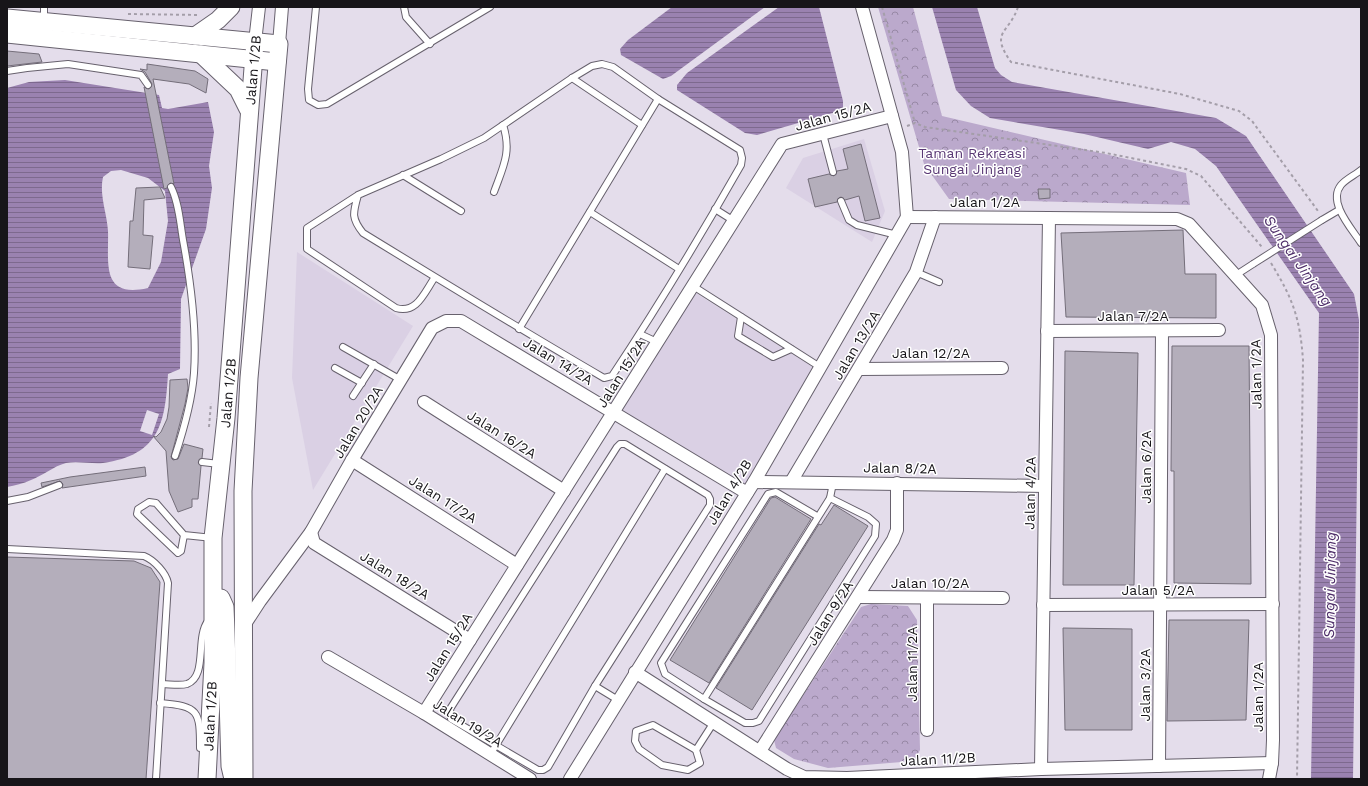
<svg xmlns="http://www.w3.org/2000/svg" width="1368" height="786" font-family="'Work Sans',sans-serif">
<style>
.built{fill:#dad0e4}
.park{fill:url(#park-crowns)}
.water{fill:url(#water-rules);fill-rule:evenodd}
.pier{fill:#e4ddeb}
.building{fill:#b4aebb;stroke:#746e7a}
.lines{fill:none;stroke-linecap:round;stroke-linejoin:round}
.lane-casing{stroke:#67616d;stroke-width:8}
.street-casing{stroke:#67616d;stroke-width:14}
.secondary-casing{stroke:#67616d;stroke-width:19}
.path{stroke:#a49ea9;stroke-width:2;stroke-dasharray:3 3;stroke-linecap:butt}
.lane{stroke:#fff;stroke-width:6}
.street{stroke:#fff;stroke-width:12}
.secondary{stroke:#fff;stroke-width:17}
.lane-bridge-casing{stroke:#67616d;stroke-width:8;stroke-linecap:butt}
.lane-bridge{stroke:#fff;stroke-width:6}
.labels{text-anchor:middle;stroke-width:3;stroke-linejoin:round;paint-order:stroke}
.street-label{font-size:14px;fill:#171519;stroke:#fff}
.park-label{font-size:14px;fill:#593874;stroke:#fff}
.water-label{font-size:15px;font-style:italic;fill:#4e2e69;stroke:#fff}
</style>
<defs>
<pattern id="park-crowns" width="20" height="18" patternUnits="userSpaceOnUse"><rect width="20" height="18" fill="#bba9cc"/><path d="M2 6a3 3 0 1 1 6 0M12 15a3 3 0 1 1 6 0" fill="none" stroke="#9788a5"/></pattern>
<pattern id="water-rules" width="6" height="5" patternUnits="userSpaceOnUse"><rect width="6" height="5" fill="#9a82b0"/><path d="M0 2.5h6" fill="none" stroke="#7d698e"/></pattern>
</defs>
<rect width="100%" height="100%" fill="#e4ddeb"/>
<!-- built -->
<g class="built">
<path d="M864,139L885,211L872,242L786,188L803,158Z"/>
<path d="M297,252L413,326L313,490L292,378Z"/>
<path d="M694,292L814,368L745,487L620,411Z"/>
</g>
<!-- park -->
<g class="park">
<path d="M878,7H913L942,116L1186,173L1190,205L949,199L924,164Z"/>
<path d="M871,604L908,606L917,620L920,750L914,761L828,768L794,759L776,748L774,740L861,607Z"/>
</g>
<!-- water -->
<g class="water">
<path d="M672,7H765L671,76L663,79L621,55L620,49L628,40Z"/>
<path d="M779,7H819L843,101V110L757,135L745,133L677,90V85L687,73Z"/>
<path d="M932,7H977L995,68L1001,75L1012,82L1216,118L1246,136L1354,294L1359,320L1353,779H1311L1319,313L1216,166L1195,149L1171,142L1148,149L1084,134L990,118L971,106L956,90Z"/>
<path d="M65,80L159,95L162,108L168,109L208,102L214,132L209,166L212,188L206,229L181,299L180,369L168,374C165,423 160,455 103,463C91,464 78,461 66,463C54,466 42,476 31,480C23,484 15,485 7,487V88L29,82ZM121,170L148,178L165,191L168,221L161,262L148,288C100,299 109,262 108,231C107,213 99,195 103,177L111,171Z"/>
</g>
<!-- pier -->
<path class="pier" d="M147,410L159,414L152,435L140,431Z"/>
<!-- building -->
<g class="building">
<path d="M7,51L39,54L42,62L7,66Z"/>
<path d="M147,64L195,71L208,79L206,93L189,84L153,79L174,184L170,183L167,188L164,189L144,87L149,89L152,84L145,72L140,69L147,70Z"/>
<path d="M861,144L880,218L865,221L859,196L845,200L840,197L837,202L815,207L808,179L829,174L834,176L837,171L848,169L843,149Z"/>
<path d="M160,187L165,198L144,200L143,235L153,236L150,269L128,267L130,221H133L136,188Z"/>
<path d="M1038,189H1050V198L1039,199Z"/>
<path d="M1183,230L1185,274H1216V318L1066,317L1061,233Z"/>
<path d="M1172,346H1249L1251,584L1174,583V471H1171Z"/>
<path d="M1065,351L1138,353L1134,585H1063Z"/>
<path d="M187,379L188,388L185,404L171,457L173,460L178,459L184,444L203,449L202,458L198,462L201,466L198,499H192V507L178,512L169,491L166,451L153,436L156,437L161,432L167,419L169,407L170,380Z"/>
<path d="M145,467L146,476L62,488L63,484L60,481L42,487L41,483L70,477Z"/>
<path d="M775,497L811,519L709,683L670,660L771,498Z"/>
<path d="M834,505L868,526L752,710L716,688L819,524L821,525Z"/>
<path d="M7,557L134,561L151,568L160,582L146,779H7Z"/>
<path d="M1169,620H1249L1246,720L1167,721Z"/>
<path d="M1063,628L1132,629V730H1065Z"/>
</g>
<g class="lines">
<defs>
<g id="lane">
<path d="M44,7V19"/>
<path d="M316,7L308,89L309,100L318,105L327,104L490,7"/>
<path d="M404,7L406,17L430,44"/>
<path d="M7,71L27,68L68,64L141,75L148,85"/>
<path d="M572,78L642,125"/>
<path d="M823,134L833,172"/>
<path d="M1361,170C1355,175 1346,179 1341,185C1327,202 1352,229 1361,243"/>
<path d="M403,175L461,211"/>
<path d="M171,187C179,203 180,223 183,240C191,283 197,329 194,373C192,401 184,429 175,456"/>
<path d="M494,192C503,167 512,152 503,125"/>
<path d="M358,195C353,213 351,218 363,233C443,282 523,331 604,378L612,376C657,308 700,237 741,165L742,158L740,150L658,99L613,67L602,64L592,66L572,78L484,138L441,159L358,195L307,228V249L396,308C417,314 424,293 435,277"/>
<path d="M841,201L849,220L857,225L897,235"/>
<path d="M715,209L734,221"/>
<path d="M590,212L679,269"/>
<path d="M1322,220L1339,210"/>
<path d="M916,272L939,282"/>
<path d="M1236,275L1253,264"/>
<path d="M693,286L820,367"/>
<path d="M741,317L738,336L773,357L791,349"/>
<path d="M519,329L658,99"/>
<path d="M640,334L657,342"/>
<path d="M343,347L401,380"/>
<path d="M335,368L362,383"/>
<path d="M353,396L374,364"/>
<path d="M620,444H625L708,495L710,499V505L595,686L548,767L543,770H538L451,719L450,709L617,447Z"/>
<path d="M202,462L219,464"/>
<path d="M7,501L28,497L59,485"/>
<path d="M817,516L776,492L768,494L661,663L665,674L704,699L745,723H753L759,721L875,536L876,524L868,517L830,498"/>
<path d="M184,535L181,551L178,553L137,514L138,509L149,502L156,503L184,535L213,538"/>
<path d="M7,549L144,556C154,560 166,573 168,583L156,779"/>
<path d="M162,684C169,684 180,686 187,684C208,676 195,638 208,621"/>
<path d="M595,686L618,700"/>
<path d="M704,699L830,498L833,483"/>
<path d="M160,703C199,706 200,711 200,748"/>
<path d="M653,725L696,750L700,763L688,770L662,765L639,749L635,741L636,731Z"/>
<path d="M696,750L714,722"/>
<path d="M490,755L665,469"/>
</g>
<g id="street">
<path d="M862,7L902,152L907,217"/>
<path d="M255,42L259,7"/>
<path d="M279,44L282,7"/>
<path d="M907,217L1177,219L1189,224L1262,305L1271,335L1273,740L1272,763L1269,779"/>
<path d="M1047,331L1219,330"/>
<path d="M859,369L1002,368"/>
<path d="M424,402L564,491"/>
<path d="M352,460L517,565"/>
<path d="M754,482L1045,486"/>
<path d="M791,482L916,272L935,217"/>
<path d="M311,532L314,543L470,640"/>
<path d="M858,597L1003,598"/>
<path d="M927,598V730"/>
<path d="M1043,605L1273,604"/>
<path d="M243,627L260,601L311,532L352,460L432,328L446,321H461L747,493"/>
<path d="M328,657L424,713L530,779"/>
<path d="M635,672L787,769L804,777L847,778L1041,769L1272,763"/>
<path d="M424,713L782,144L892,116"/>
<path d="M760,751L893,540L897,530V483"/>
<path d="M1159,766L1162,331"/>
<path d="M1041,769L1049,218"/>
<path d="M570,779L754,482L907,217"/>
</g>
<g id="secondary">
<path d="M7,18L279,44L249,378L243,491L244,779"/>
<path d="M7,34L277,62"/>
<path d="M195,36L218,20L231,7"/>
<path d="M201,54L238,89L248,109"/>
<path d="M221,598L225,607L226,632L230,766L233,779"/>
<path d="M207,779L213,663V538L226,418L255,42"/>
</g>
</defs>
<!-- lane casing -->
<use href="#lane" class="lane-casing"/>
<!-- street casing -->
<use href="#street" class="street-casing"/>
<!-- secondary casing -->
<use href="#secondary" class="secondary-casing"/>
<!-- path -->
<g class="path">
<path d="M882,7L915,123"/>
<path d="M1018,7C1009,34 989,31 1011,62L1180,94L1239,111L1252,121L1318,211"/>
<path d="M128,14L200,15"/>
<path d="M907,126L915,123L925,127L1106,153L1186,169L1201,176L1262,247"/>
<path d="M1271,263C1293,299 1300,318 1303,360L1297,779"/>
<path d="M209,427L211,403"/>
</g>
<!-- lane -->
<use href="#lane" class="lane"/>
<!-- street -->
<use href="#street" class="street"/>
<!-- secondary -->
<use href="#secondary" class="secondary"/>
<defs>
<path id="lane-bridge" d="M1253,264L1322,220"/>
</defs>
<!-- lane-bridge casing -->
<use href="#lane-bridge" class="lane-bridge-casing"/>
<!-- lane-bridge -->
<use href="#lane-bridge" class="lane-bridge"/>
</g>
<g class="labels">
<!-- street labels -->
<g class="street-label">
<text transform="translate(253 70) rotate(-85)" y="5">Jalan 1/2B</text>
<text transform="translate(833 116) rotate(-15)" y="5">Jalan 15/2A</text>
<text x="985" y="207">Jalan 1/2A</text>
<text x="1133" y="321">Jalan 7/2A</text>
<text transform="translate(856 345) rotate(-59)" y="5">Jalan 13/2A</text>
<text x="931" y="358">Jalan 12/2A</text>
<text transform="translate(558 361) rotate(31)" y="5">Jalan 14/2A</text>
<text transform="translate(621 373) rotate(-58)" y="5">Jalan 15/2A</text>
<text transform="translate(1256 374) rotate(-91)" y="5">Jalan 1/2A</text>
<text transform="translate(228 393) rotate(-85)" y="5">Jalan 1/2B</text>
<text transform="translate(358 422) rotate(-59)" y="5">Jalan 20/2A</text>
<text transform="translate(502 434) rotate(32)" y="5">Jalan 16/2A</text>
<text transform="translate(1146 467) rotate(-90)" y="5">Jalan 6/2A</text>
<text transform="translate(900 468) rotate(1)" y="5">Jalan 8/2A</text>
<text transform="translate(729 492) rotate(-59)" y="5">Jalan 4/2B</text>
<text transform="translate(1030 493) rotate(-89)" y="5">Jalan 4/2A</text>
<text transform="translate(443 499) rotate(32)" y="5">Jalan 17/2A</text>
<text transform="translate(395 575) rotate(32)" y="5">Jalan 18/2A</text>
<text x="930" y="588">Jalan 10/2A</text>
<text x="1158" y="595">Jalan 5/2A</text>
<text transform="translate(830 613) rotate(-58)" y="5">Jalan 9/2A</text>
<text transform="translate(448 647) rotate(-58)" y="5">Jalan 15/2A</text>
<text transform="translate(912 664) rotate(-90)" y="5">Jalan 11/2A</text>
<text transform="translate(1145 685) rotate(-90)" y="5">Jalan 3/2A</text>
<text transform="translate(1258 697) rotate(-90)" y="5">Jalan 1/2A</text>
<text transform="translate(210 716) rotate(-87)" y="5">Jalan 1/2B</text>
<text transform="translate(468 723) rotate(32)" y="5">Jalan 19/2A</text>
<text transform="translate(938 759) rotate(-3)" y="5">Jalan 11/2B</text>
</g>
<!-- park labels -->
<g class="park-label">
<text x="972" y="158">Taman Rekreasi<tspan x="972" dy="16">Sungai Jinjang</tspan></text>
</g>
<!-- water labels -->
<g class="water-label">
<text transform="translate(1298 261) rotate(55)" y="5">Sungai Jinjang</text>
<text transform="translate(1330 585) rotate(-89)" y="5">Sungai Jinjang</text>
</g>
</g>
<!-- border -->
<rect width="1368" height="786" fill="none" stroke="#171519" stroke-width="16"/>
</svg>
